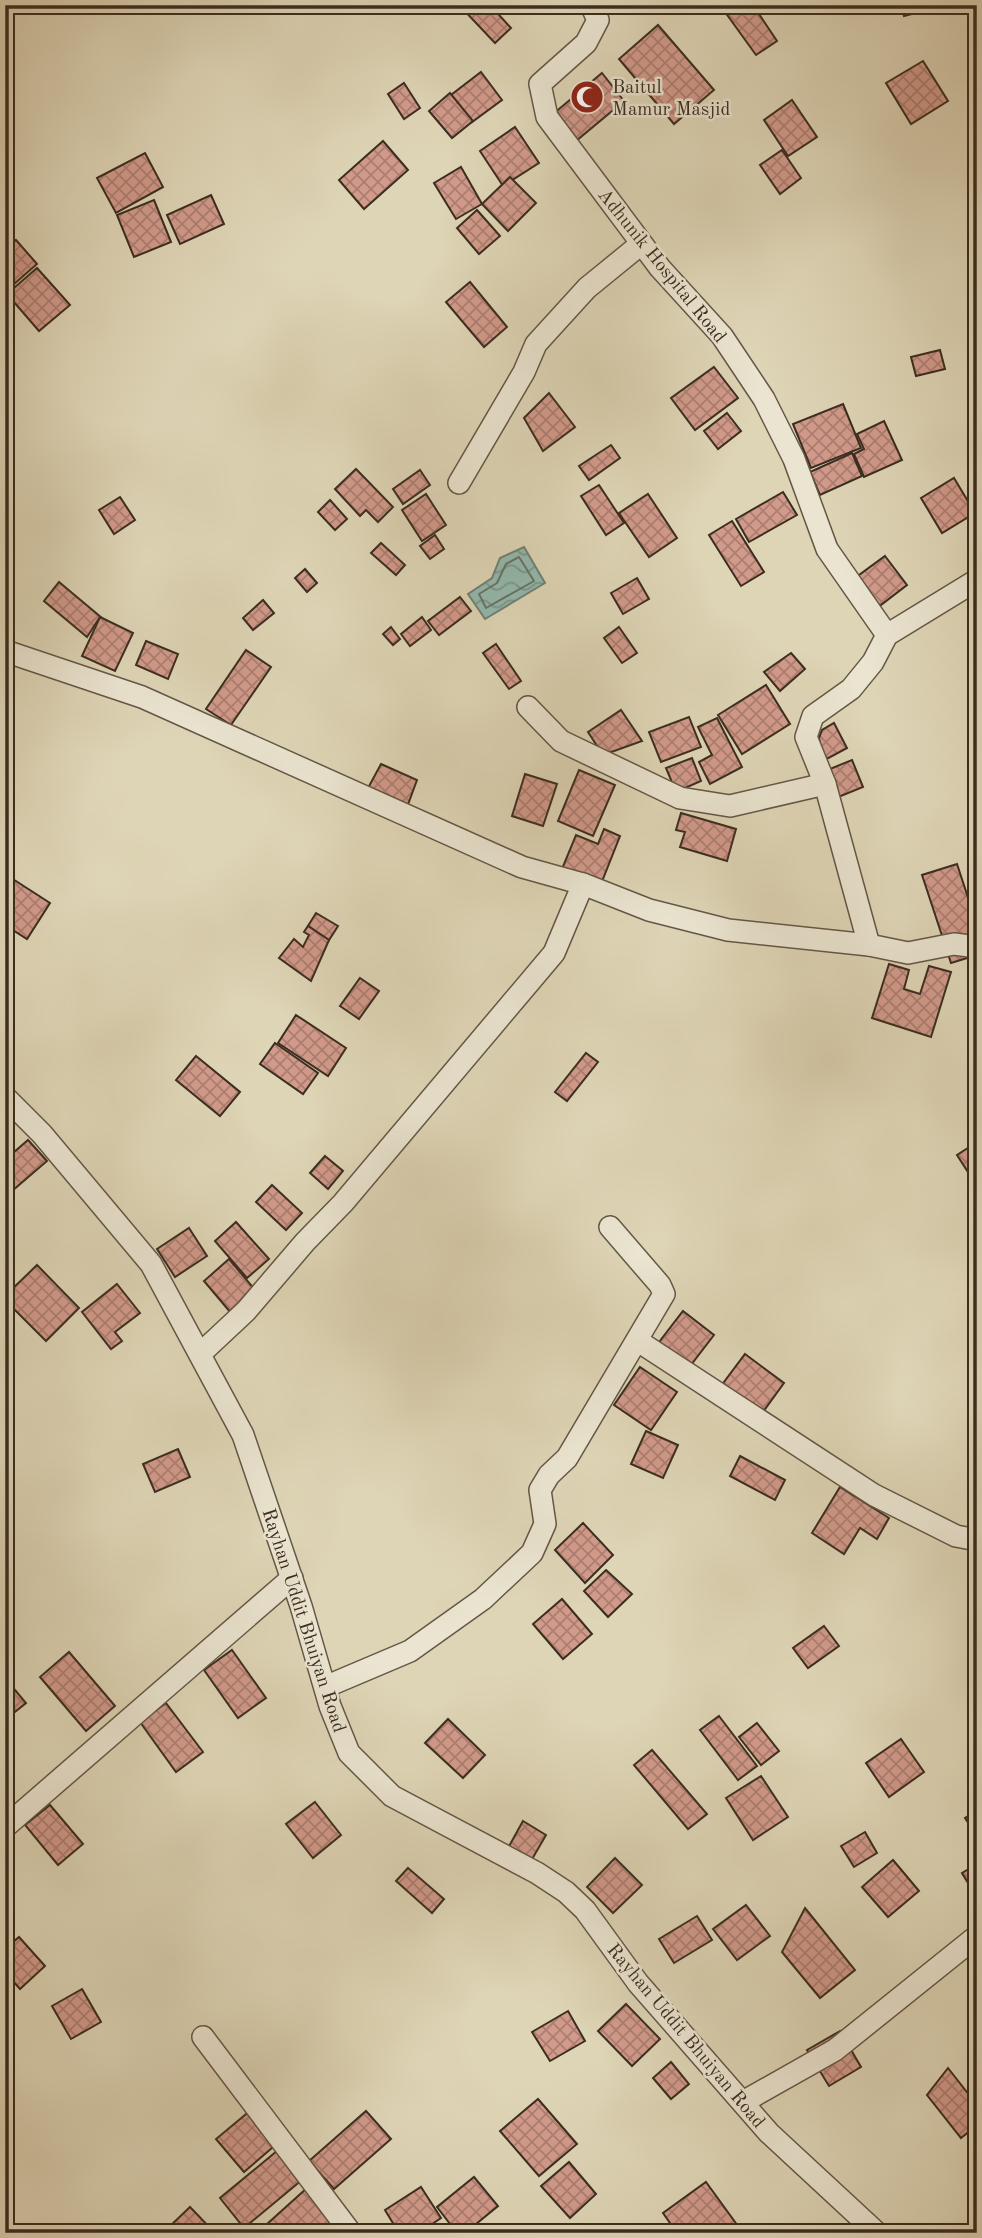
<svg xmlns="http://www.w3.org/2000/svg" width="982" height="2238" font-family="'Old Standard TT',serif">
<style>
.water{fill:url(#water-waves);stroke:#708175;stroke-width:2}
.lines{fill:none;stroke-linecap:round;stroke-linejoin:round}
.shore{stroke:#677367;stroke-width:2}
.building{fill:url(#building-cross-hatch);stroke:#3b2d20;stroke-width:2}
.street-casing{stroke:#645746;stroke-width:24}
.street{stroke:#eae4d0;stroke-width:21}
.labels{text-anchor:middle;stroke-width:5;stroke-linejoin:round;paint-order:stroke}
.poi-label{font-size:19px;fill:#3b2d20;stroke:#eae4d0;text-anchor:start}
.street-label{font-size:19px;fill:#3b2d20;stroke:#eae4d0}
</style>
<defs>
<pattern id="water-waves" width="16" height="10" patternUnits="userSpaceOnUse" patternTransform="scale(1.75)"><rect width="16" height="10" fill="#93b9ae"/><path d="M0 5q4-4 8 0t8 0" fill="none" stroke="#79978d"/></pattern>
<pattern id="building-cross-hatch" width="8" height="8" patternUnits="userSpaceOnUse" patternTransform="scale(1.75)"><rect width="8" height="8" fill="#d29a8b"/><path d="M0 0l8 8M0 8l8-8" fill="none" stroke="#ac7e71"/></pattern>
</defs>
<rect width="100%" height="100%" fill="#ded5b6"/>
<filter id="stains"><feTurbulence type="fractalNoise" baseFrequency=".00286" numOctaves="4"/><feColorMatrix values="0 0 0 0 .2 0 0 0 0 .09 0 0 0 0 .02 0 0 0 .5 -.17"/></filter>
<radialGradient id="worn" r=".72"><stop offset=".6" stop-color="#630" stop-opacity="0"/><stop offset="1" stop-color="#630" stop-opacity=".3"/></radialGradient>
<!-- water -->
<path class="water" d="M524,547L545,583L485,619L468,594L492,578L500,558Z"/>
<g class="lines">
<!-- shore -->
<path class="shore" d="M519,557L534,581L486,608L479,594L497,583L506,564Z"/>
</g>
<!-- building -->
<g class="building">
<path d="M459,5H490L511,28L495,43Z"/>
<path d="M720,5H753L777,41L756,55Z"/>
<path d="M901,5H938L939,7L904,16Z"/>
<path d="M658,25L714,90L674,124L619,59Z"/>
<path d="M923,61L948,101L911,124L886,83Z"/>
<path d="M481,72L502,100L472,122L451,95Z"/>
<path d="M602,73L624,101L576,141L553,114Z"/>
<path d="M404,83L420,108L404,119L388,94Z"/>
<path d="M450,93L473,121L452,138L429,111Z"/>
<path d="M792,100L817,137L788,156L764,120Z"/>
<path d="M515,127L539,163L503,186L480,151Z"/>
<path d="M383,141L408,170L364,209L339,180Z"/>
<path d="M973,142H977V168H974Z"/>
<path d="M782,150L801,178L780,194L760,165Z"/>
<path d="M145,153L163,187L116,213L97,178Z"/>
<path d="M461,167L482,204L456,219L434,183Z"/>
<path d="M510,177L536,203L508,231L482,204Z"/>
<path d="M211,195L224,224L180,244L167,215Z"/>
<path d="M154,200L171,242L134,257L117,215Z"/>
<path d="M477,210L500,236L479,254L457,228Z"/>
<path d="M16,240L37,264L5,292V249Z"/>
<path d="M37,268L70,305L39,331L7,294Z"/>
<path d="M470,282L507,327L484,347L446,302Z"/>
<path d="M940,350L945,369L916,376L911,357Z"/>
<path d="M714,367L738,398L695,430L671,398Z"/>
<path d="M549,393L575,427L543,451L524,418Z"/>
<path d="M843,404L861,448L811,468L793,424Z"/>
<path d="M727,413L741,431L718,449L704,431Z"/>
<path d="M884,421L902,460L864,477L854,454L864,449L857,434Z"/>
<path d="M611,445L620,458L589,480L579,466Z"/>
<path d="M852,453L862,476L820,495L810,472Z"/>
<path d="M356,469L393,507L378,522L366,510L360,516L335,489Z"/>
<path d="M420,470L430,485L403,504L393,489Z"/>
<path d="M954,478L975,513L942,533L921,498Z"/>
<path d="M599,485L624,523L606,535L581,496Z"/>
<path d="M783,492L797,515L749,542L736,519Z"/>
<path d="M426,494L446,525L422,541L402,510Z"/>
<path d="M648,494L677,538L649,557L619,513Z"/>
<path d="M120,497L135,520L114,534L99,510Z"/>
<path d="M330,500L347,519L335,530L318,512Z"/>
<path d="M732,521L764,572L741,586L709,535Z"/>
<path d="M435,535L444,549L430,559L420,546Z"/>
<path d="M381,543L405,565L396,575L371,553Z"/>
<path d="M885,556L907,585L877,608L855,578Z"/>
<path d="M305,569L317,583L307,592L295,578Z"/>
<path d="M637,578L649,599L623,614L611,593Z"/>
<path d="M59,582L102,618L100,617L87,637L44,601Z"/>
<path d="M460,597L471,611L439,635L428,621Z"/>
<path d="M263,600L274,613L253,630L243,618Z"/>
<path d="M100,617L133,633L115,671L82,656Z"/>
<path d="M422,617L431,630L410,646L401,634Z"/>
<path d="M391,627L400,639L393,645L383,634Z"/>
<path d="M619,627L637,653L622,663L604,638Z"/>
<path d="M146,641L178,654L168,679L136,665Z"/>
<path d="M496,644L521,681L509,689L483,653Z"/>
<path d="M246,650L271,667L231,725L206,709Z"/>
<path d="M791,653L805,669L780,691L764,672Z"/>
<path d="M766,685L790,724L742,754L718,715Z"/>
<path d="M621,710L642,741L603,755L588,732Z"/>
<path d="M689,717L701,747L661,762L649,732Z"/>
<path d="M717,718L742,767L710,784L699,762L712,755L698,727Z"/>
<path d="M834,723L847,748L823,761L819,738L822,730Z"/>
<path d="M692,758L701,781L676,792L666,768Z"/>
<path d="M852,760L863,787L836,798L825,771Z"/>
<path d="M381,764L417,780L407,807L368,788Z"/>
<path d="M579,770L615,785L593,836L558,821Z"/>
<path d="M525,774L557,784L543,826L512,816Z"/>
<path d="M681,813L736,829L727,861L680,847L685,832L676,830Z"/>
<path d="M604,829L620,836L601,884L562,869L576,835L598,844Z"/>
<path d="M957,864L977,925V955L951,963L922,875Z"/>
<path d="M5,874L50,903L27,939L5,925Z"/>
<path d="M316,913L338,926L329,940L308,926Z"/>
<path d="M308,926L329,940L311,981L279,958L294,939L303,947L309,935L304,932Z"/>
<path d="M889,964L909,970L904,989L920,994L929,966L951,972L931,1037L872,1018Z"/>
<path d="M360,978L379,991L359,1019L340,1006Z"/>
<path d="M296,1015L346,1048L328,1076L278,1043Z"/>
<path d="M275,1043L318,1073L303,1094L260,1064Z"/>
<path d="M586,1053L598,1062L567,1101L555,1092Z"/>
<path d="M196,1056L240,1092L220,1116L176,1080Z"/>
<path d="M28,1140L47,1161L5,1197V1160Z"/>
<path d="M977,1142V1186L957,1155Z"/>
<path d="M325,1156L343,1171L328,1189L310,1173Z"/>
<path d="M272,1185L302,1213L286,1230L256,1202Z"/>
<path d="M236,1222L269,1259L247,1278L215,1241Z"/>
<path d="M189,1228L207,1256L175,1277L157,1249Z"/>
<path d="M229,1259L256,1291L231,1313L204,1281Z"/>
<path d="M37,1265L79,1308L46,1341L5,1300V1296Z"/>
<path d="M117,1284L140,1313L115,1332L122,1341L111,1349L82,1312Z"/>
<path d="M683,1311L714,1335L687,1370L656,1346Z"/>
<path d="M745,1354L784,1383L760,1416L721,1386Z"/>
<path d="M640,1367L677,1392L651,1430L614,1405Z"/>
<path d="M646,1431L678,1445L663,1478L631,1464Z"/>
<path d="M178,1449L190,1477L155,1492L143,1464Z"/>
<path d="M740,1456L785,1480L775,1500L730,1476Z"/>
<path d="M840,1487L889,1518L877,1539L860,1528L844,1554L812,1533Z"/>
<path d="M583,1523L613,1555L585,1583L555,1550Z"/>
<path d="M606,1570L632,1594L608,1617L584,1591Z"/>
<path d="M562,1599L592,1634L563,1659L533,1624Z"/>
<path d="M824,1626L839,1646L808,1668L793,1648Z"/>
<path d="M232,1650L266,1698L238,1718L204,1670Z"/>
<path d="M69,1652L115,1706L86,1731L40,1677Z"/>
<path d="M5,1678L26,1703L5,1720Z"/>
<path d="M166,1703L203,1752L176,1772L140,1722Z"/>
<path d="M719,1716L757,1766L738,1780L700,1730Z"/>
<path d="M448,1719L485,1755L463,1778L425,1743Z"/>
<path d="M757,1723L779,1751L761,1765L739,1737Z"/>
<path d="M901,1739L924,1772L889,1797L866,1763Z"/>
<path d="M652,1750L707,1814L688,1829L634,1765Z"/>
<path d="M761,1776L788,1817L753,1840L726,1798Z"/>
<path d="M315,1802L341,1835L313,1858L286,1824Z"/>
<path d="M50,1805L83,1844L58,1865L25,1825Z"/>
<path d="M977,1810V1836L965,1818Z"/>
<path d="M523,1821L546,1835L531,1861L508,1848Z"/>
<path d="M865,1832L877,1853L854,1867L841,1846Z"/>
<path d="M615,1858L642,1885L613,1913L587,1887Z"/>
<path d="M893,1860L919,1891L888,1917L862,1887Z"/>
<path d="M977,1864V1898L962,1873Z"/>
<path d="M408,1868L444,1899L432,1913L396,1881Z"/>
<path d="M746,1905L770,1936L737,1960L713,1929Z"/>
<path d="M805,1908L855,1970L820,1998L782,1952Z"/>
<path d="M697,1916L712,1940L674,1963L659,1939Z"/>
<path d="M19,1937L45,1966L20,1989L5,1972V1949Z"/>
<path d="M82,1989L101,2022L71,2039L52,2006Z"/>
<path d="M626,2004L660,2039L632,2066L598,2031Z"/>
<path d="M568,2011L585,2041L550,2061L532,2032Z"/>
<path d="M840,2031L861,2067L829,2086L807,2050Z"/>
<path d="M671,2062L689,2084L671,2099L653,2078Z"/>
<path d="M948,2068L977,2105V2125L961,2138L927,2095Z"/>
<path d="M538,2099L577,2144L539,2176L500,2131Z"/>
<path d="M251,2110L279,2142L244,2172L216,2139Z"/>
<path d="M366,2111L391,2139L334,2189L309,2161Z"/>
<path d="M283,2146L308,2175L244,2228L220,2198Z"/>
<path d="M569,2162L596,2194L570,2218L541,2186Z"/>
<path d="M474,2177L498,2206L465,2233H457L437,2207Z"/>
<path d="M706,2182L743,2233H677L663,2213Z"/>
<path d="M421,2187L441,2218L419,2233H399L385,2210Z"/>
<path d="M307,2188L334,2219L319,2233H257Z"/>
<path d="M190,2207L215,2233H171L167,2229Z"/>
</g>
<g class="lines">
<defs>
<g id="street">
<path d="M591,5L598,20L586,43L540,84L547,117L660,268L722,336L764,399L794,459L827,549L887,635L873,662L851,689L813,716L806,737L825,784L869,945L908,953L954,944L977,947"/>
<path d="M459,483L524,372L536,344L587,288L641,244"/>
<path d="M887,635L977,580"/>
<path d="M5,651L142,697L522,867L583,884L649,910L728,930L869,945"/>
<path d="M528,707L561,741L680,798L730,806L825,784"/>
<path d="M5,1097L42,1134L151,1264L243,1435L301,1606L330,1706L349,1753L392,1796L537,1873L566,1892L585,1910L638,1983L769,2133L877,2233"/>
<path d="M638,1341L874,1495L956,1536L977,1540"/>
<path d="M200,1354L246,1311L305,1242L343,1203L554,953L583,884"/>
<path d="M325,1687L410,1651L483,1599L532,1553L545,1524L540,1490L549,1475L567,1458L664,1294L660,1285L610,1227"/>
<path d="M5,1827L292,1578"/>
<path d="M203,2037L351,2233"/>
<path d="M743,2102L835,2050L977,1936"/>
</g>
</defs>
<!-- street casing -->
<use href="#street" class="street-casing"/>
<!-- street -->
<use href="#street" class="street"/>
</g>
<!-- icons -->
<defs>
<symbol id="mosque-disc" viewBox="-11 -11 22 22"><circle r="9.5" fill="#8f2418" stroke="#eae4d0"/><path d="M3.5-4.9A6 6 0 1 0 3.5 4.9A5 5 0 1 1 3.5-4.9Z" fill="#fff"/></symbol>
</defs>
<g fill-rule="evenodd">
<use href="#mosque-disc" x="568" y="78" width="38" height="38"/>
</g>
<g class="labels">
<!-- poi labels -->
<g class="poi-label">
<text x="612" y="93">Baitul<tspan x="612" dy="22">Mamur Masjid</tspan></text>
</g>
<!-- street labels -->
<g class="street-label">
<text transform="translate(663 265) rotate(51)" y="7">Adhunik Hospital Road</text>
<text transform="translate(305 1620) rotate(72)" y="7">Rayhan Uddit Bhuiyan Road</text>
<text transform="translate(687 2035) rotate(50)" y="7">Rayhan Uddit Bhuiyan Road</text>
</g>
</g>
<!-- margin -->
<rect width="982" height="2238" fill="none" stroke="#ded5b6" stroke-width="28"/>
<rect x="7" y="7" width="968" height="2224" fill="none" stroke="#3b2d20" stroke-width="3.5"/>
<rect x="14" y="14" width="954" height="2210" fill="none" stroke="#3b2d20" stroke-width="2"/>
<rect width="100%" height="100%" filter="url(#stains)"/>
<rect width="100%" height="100%" fill="url(#worn)"/>
</svg>
